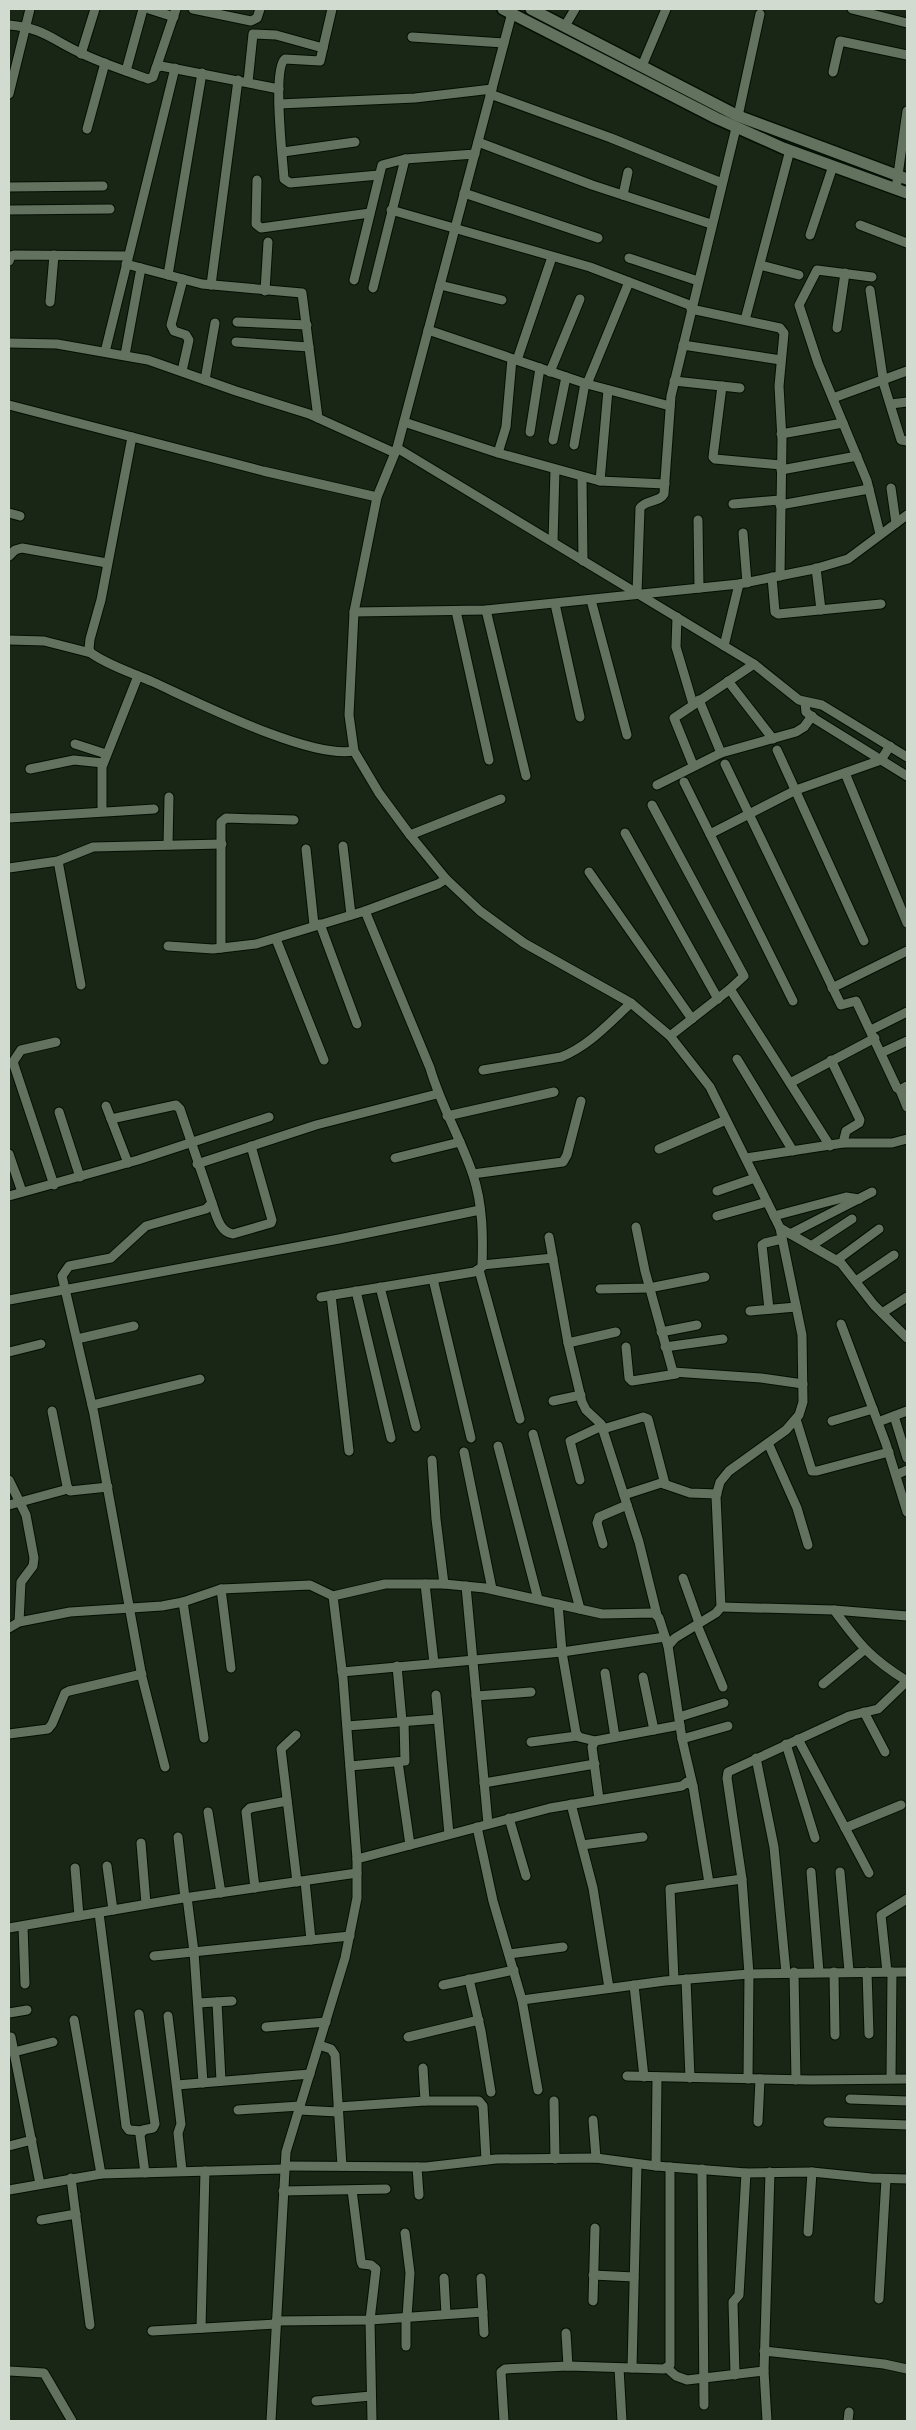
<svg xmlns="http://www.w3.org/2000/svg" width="916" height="2430" font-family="'Space Grotesk',sans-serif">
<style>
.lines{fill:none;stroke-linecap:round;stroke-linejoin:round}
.minor-casing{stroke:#040f03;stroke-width:11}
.tertiary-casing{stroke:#040f03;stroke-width:14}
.minor{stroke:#62725f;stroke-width:9}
.tertiary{stroke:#62725f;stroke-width:11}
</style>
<rect width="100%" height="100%" fill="#192616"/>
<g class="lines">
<defs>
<g id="minor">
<path d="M149,9L174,17"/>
<path d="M193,9L251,21L257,18L260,9"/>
<path d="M332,9L320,61L285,59C272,69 283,160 284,179L290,183L379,175"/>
<path d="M852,9L907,23"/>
<path d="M9,25C45,28 53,41 83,54C104,64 126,71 148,79L153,77L156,68L161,66L279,89"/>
<path d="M565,26L575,9"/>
<path d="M412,37L504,43"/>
<path d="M81,54L95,9"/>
<path d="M642,66L666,9"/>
<path d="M156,68L176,9"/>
<path d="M126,71L143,9"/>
<path d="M833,72L840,41L907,55"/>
<path d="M248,82L253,34L276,35L323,48"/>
<path d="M9,94L30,9"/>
<path d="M490,94L611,138L722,183"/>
<path d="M279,104L415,98L492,89"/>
<path d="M738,116L760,14"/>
<path d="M87,129L105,63"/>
<path d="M478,142L592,185L711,224"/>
<path d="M283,152L355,142"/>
<path d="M257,180L256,224L261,228L370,213"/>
<path d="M9,187L103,186"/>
<path d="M896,189L907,111"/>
<path d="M464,193L598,238"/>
<path d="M623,195L628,172"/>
<path d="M9,210L110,209"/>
<path d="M391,210L590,267L692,306"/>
<path d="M860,225L907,243"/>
<path d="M810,235L833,166"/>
<path d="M629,258L698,281"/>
<path d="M9,261L11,256L14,255L128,256"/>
<path d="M126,264L202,284L302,293L318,418"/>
<path d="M760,265L799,275"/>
<path d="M168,275L202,73"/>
<path d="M872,277L817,270L799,305L818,363L867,481L880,534"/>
<path d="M354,280L382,165L405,159L475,154"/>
<path d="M211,285L238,80"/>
<path d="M440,285L502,300"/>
<path d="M373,288L405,159"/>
<path d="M870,290L884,385L901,440L907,441"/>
<path d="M265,291L268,242"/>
<path d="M50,302L54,255"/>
<path d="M691,309L780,328L784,333L779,386L782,440L780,576"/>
<path d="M745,320L790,150"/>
<path d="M237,322L307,325"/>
<path d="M837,328L845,273"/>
<path d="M428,330L587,384L670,406"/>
<path d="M236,342L309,347"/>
<path d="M9,343L57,344L148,360L236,391L309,414L395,453"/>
<path d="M683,345L781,360"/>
<path d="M105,352L175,68"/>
<path d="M125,355L141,268"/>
<path d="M517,360L552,257"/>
<path d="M182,371L189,340L186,335L174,331L171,325L183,279"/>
<path d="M550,372L580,299"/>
<path d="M205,380L215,323"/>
<path d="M674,381L740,388"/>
<path d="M587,384L629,282"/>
<path d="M722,386L713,457L715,459L781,465"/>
<path d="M833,398L907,371"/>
<path d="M891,404L907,402"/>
<path d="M9,405L263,471L377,497"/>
<path d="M404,422L498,453L600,481L665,484"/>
<path d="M530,432L540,368"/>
<path d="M781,434L843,423"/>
<path d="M132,437L101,600L90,639L89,649L91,653C109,666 133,673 153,682C197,702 309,759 354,751"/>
<path d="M553,440L566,377"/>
<path d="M574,445L585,383"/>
<path d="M397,448L754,664L799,700L822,705L907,757"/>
<path d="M498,453L506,427L512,359"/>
<path d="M781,470L857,456"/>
<path d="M582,477L583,561"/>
<path d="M600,481L608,390"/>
<path d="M891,488L896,523"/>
<path d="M733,504L780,500"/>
<path d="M780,505L869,489"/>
<path d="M9,513L20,516"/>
<path d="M698,520L699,588"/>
<path d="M743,533L747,583"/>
<path d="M553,542L555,469"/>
<path d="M9,556L15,550L22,548L107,563"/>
<path d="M816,568L821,610"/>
<path d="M772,577L775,612L778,614L881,604"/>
<path d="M637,593L640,508C646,499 659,503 664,494L671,396L736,128"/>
<path d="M591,600L627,735"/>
<path d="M555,604L580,717"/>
<path d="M486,610L526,776"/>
<path d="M456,611L489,760"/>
<path d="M354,612L486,610L739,584L814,569L848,559L907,515"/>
<path d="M677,617L676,647L693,704"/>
<path d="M9,640L44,641L91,653"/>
<path d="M724,646L739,584"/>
<path d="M728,681L773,739"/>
<path d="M699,700L721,753"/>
<path d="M805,703L806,712L815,719L907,776"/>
<path d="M75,744L106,754"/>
<path d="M777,750L864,941"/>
<path d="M725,764L841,1005L856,1001L897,1088L900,1090L907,1086"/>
<path d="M693,765L674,718L754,664"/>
<path d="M30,769L74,760L103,763"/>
<path d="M845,773L907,923"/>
<path d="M684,782L793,1001"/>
<path d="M657,785L721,753L796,732L804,727L812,716"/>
<path d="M652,805L744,976L730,989L670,1036"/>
<path d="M102,811V767L138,676"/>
<path d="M9,818L154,809"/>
<path d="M625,833L718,999"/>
<path d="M710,834L796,790L881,760L890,746"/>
<path d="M410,835L501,799"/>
<path d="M168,845L169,797"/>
<path d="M343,846L351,915"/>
<path d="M306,849L314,925"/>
<path d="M58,861L81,985"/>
<path d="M9,868L58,861L93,847L222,844"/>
<path d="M589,872L692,1019"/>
<path d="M320,924L357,1024"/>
<path d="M276,939L324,1060"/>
<path d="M168,946L213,949L256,944L365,911L438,884L446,879"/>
<path d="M221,948V822L226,818L294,820"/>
<path d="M832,988L907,951"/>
<path d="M730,989L830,1146"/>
<path d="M871,1030L907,1012"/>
<path d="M881,1053L907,1041"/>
<path d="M737,1059L793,1151"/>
<path d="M831,1060L860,1120L859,1123L846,1131L843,1143"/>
<path d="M483,1070L561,1057C589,1046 609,1023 631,1003"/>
<path d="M790,1083L875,1038"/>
<path d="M900,1090L907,1107"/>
<path d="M106,1106L128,1163"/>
<path d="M59,1112L80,1177"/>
<path d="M447,1116L554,1092"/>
<path d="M111,1119L176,1105L180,1109L212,1203L206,1209L146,1226L111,1258L69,1266L62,1276L94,1414L142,1677L165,1767"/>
<path d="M659,1149L726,1120"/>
<path d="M9,1154L22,1192"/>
<path d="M395,1158L460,1142"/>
<path d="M746,1158L843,1143H892L907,1139"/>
<path d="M197,1164L316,1125L437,1094"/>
<path d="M473,1174L563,1162L567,1155L581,1101"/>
<path d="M54,1185L13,1062L21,1050L56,1042"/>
<path d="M717,1191L755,1178"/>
<path d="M9,1196L138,1160L269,1117"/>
<path d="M212,1203C216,1214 219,1232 233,1234L271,1223L272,1220L251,1146"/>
<path d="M717,1216L767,1202"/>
<path d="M774,1216L846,1197L859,1199"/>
<path d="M636,1227L645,1271L673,1372L761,1378L803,1384"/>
<path d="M780,1228L841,1263L874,1305L907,1338"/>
<path d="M790,1234L872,1192"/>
<path d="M549,1237L568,1343L582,1402L586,1410L601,1424L639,1542L657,1615"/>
<path d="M811,1246L852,1219"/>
<path d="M837,1260L879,1229"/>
<path d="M482,1265L553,1258"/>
<path d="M479,1270L520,1419"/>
<path d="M433,1279L471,1438"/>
<path d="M856,1281L894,1255"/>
<path d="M380,1287L416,1427"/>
<path d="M600,1289L649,1288L705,1277"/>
<path d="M356,1291L391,1438"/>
<path d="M331,1295L349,1451"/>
<path d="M321,1297L474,1272L482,1267C483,1237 483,1205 473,1175C461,1139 441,1106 430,1068L365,911"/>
<path d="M9,1300L339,1239L480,1210"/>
<path d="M769,1309L762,1245L765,1243L782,1239"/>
<path d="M750,1311L796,1307"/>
<path d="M882,1313L907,1297"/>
<path d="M841,1324L886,1444L907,1512"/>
<path d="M661,1332L697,1325"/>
<path d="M77,1339L134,1326"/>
<path d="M568,1343L616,1332"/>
<path d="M626,1347L629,1378L632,1381L676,1374"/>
<path d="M665,1347L723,1339"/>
<path d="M9,1352L41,1344"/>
<path d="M553,1401L581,1395"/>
<path d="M92,1405L200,1379"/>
<path d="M52,1411L67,1486L70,1491L108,1487"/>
<path d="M894,1416L907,1458"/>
<path d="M796,1419L812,1471H817L889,1452"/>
<path d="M832,1421L873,1409"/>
<path d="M878,1422L907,1411"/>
<path d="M603,1429L643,1417L648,1419L665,1484"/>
<path d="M533,1434L580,1609"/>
<path d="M768,1443L797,1508L808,1545"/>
<path d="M498,1446L538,1599"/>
<path d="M464,1452L492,1589"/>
<path d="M432,1460L436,1519L444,1584"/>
<path d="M896,1475L907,1470"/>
<path d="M9,1480L26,1515L34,1558L33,1566L21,1582L19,1622"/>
<path d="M580,1480L570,1441L602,1426"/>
<path d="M624,1495L661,1483L690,1493L717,1494"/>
<path d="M9,1505L68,1489"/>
<path d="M603,1544L597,1523L599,1517L627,1505"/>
<path d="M683,1578L699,1623"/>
<path d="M425,1584L434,1663"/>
<path d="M466,1586L488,1824"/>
<path d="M221,1589L231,1668"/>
<path d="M183,1602L204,1738"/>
<path d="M558,1604L562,1652L576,1733L579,1737L595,1741"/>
<path d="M721,1607L834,1610L907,1616"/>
<path d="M834,1610C860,1645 870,1658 907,1681"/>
<path d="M697,1625L723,1687"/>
<path d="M9,1628L19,1622L70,1612L162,1606L183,1602L221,1589L310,1585L333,1596"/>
<path d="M397,1666L402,1721"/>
<path d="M342,1672L562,1652L665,1637"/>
<path d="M605,1673L615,1737"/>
<path d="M643,1677L654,1730"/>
<path d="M823,1684L864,1650"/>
<path d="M436,1695L449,1834"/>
<path d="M476,1696L531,1692"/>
<path d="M864,1712L885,1752"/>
<path d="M679,1717L724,1703"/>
<path d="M347,1726L438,1719"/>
<path d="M9,1734L48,1729L52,1724L65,1693L69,1691L142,1674"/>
<path d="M296,1735L281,1749L297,1882"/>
<path d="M682,1739L728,1726"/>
<path d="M798,1739L869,1873"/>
<path d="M531,1742L577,1736"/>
<path d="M786,1744L815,1838"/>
<path d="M756,1758L774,1847L786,1973"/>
<path d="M398,1762L410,1845"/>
<path d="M350,1766L405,1761L404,1721"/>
<path d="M484,1783L595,1764"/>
<path d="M693,1786L709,1883"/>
<path d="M599,1799L592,1747L595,1741L680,1725"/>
<path d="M571,1804L593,1888L609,1988"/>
<path d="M208,1812L221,1893"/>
<path d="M509,1818L526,1876"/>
<path d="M477,1827L493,1901L522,2000L538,2090"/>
<path d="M845,1828L901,1805"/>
<path d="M178,1837L185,1898"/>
<path d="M141,1843L146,1904"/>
<path d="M582,1845L643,1837"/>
<path d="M357,1859L550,1808L682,1786L687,1782L693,1786L682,1739L668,1646L675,1638L716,1613L721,1607L716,1496L720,1482L729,1471L786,1430L799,1415L803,1402L802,1335L780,1228L710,1087L670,1036L631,1003L524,943L480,911L446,879L410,835L379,793L354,751L349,715L354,612L377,497L397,448L513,9"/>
<path d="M107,1866L113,1910"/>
<path d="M75,1868L79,1916"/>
<path d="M811,1872L819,1972"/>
<path d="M840,1872L849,1971"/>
<path d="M305,1881L311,1940"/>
<path d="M255,1888L246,1812L250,1808L287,1801"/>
<path d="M187,1897L194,1952L203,2083"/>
<path d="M99,1913L126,2126L129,2130L143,2131"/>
<path d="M23,1926L25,1984"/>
<path d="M9,1928L177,1899L357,1873"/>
<path d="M509,1954L563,1947"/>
<path d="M154,1956L350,1936"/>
<path d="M794,1972L796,2080"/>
<path d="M834,1972L835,2035"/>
<path d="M867,1972L869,2034"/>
<path d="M887,1972L881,1915L907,1899"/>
<path d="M469,1979L481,2031L491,2092"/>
<path d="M686,1979L690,2078"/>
<path d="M674,1980L670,1889L742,1879"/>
<path d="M443,1985L514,1970"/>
<path d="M634,1985L644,2077"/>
<path d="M522,2000L665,1981L749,1974L907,1972"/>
<path d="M217,2002L221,2081"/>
<path d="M198,2003L232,2001"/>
<path d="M9,2013L27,2010"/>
<path d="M139,2014L155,2124L153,2128L143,2130L140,2135L145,2173"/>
<path d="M168,2016L181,2124L178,2133L182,2171"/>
<path d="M74,2020L101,2174"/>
<path d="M266,2027L326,2022"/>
<path d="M11,2037L40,2184"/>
<path d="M408,2037L479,2020"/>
<path d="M319,2045L331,2049L335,2055L342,2166"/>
<path d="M14,2052L53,2042"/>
<path d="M423,2068L425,2101"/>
<path d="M627,2076L811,2080L907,2079"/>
<path d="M891,2078L892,1972"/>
<path d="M748,2079L749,1974L742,1879L727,1778L728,1772L849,1716L878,1709L907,1681"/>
<path d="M177,2085L310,2074"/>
<path d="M850,2099L907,2101"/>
<path d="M554,2101L555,2159"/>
<path d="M338,2107L425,2101H479L483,2106L486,2160"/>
<path d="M238,2110L300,2106"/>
<path d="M299,2110L338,2112"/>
<path d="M593,2120L596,2158"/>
<path d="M758,2122L760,2079"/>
<path d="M828,2122L907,2125"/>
<path d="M9,2146L32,2140"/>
<path d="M285,2166L426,2167L496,2159L596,2158L656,2166L746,2173L812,2172L871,2178L907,2179"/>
<path d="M656,2166L657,2077"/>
<path d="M417,2167L419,2195"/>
<path d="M702,2169L704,2405"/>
<path d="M71,2178L90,2325"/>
<path d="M9,2190L101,2174L284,2169"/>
<path d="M352,2190L361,2261L362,2264L371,2265L376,2269L370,2320L372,2421"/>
<path d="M283,2191L386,2189"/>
<path d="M41,2220L76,2214"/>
<path d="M808,2232L812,2172"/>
<path d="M405,2233L410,2273L407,2317"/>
<path d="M593,2275L634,2277"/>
<path d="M444,2278L446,2314"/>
<path d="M481,2278L484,2333"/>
<path d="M879,2299L886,2179"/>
<path d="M593,2301L595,2228"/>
<path d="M406,2317V2346"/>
<path d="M276,2321L370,2320L483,2312"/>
<path d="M201,2328L205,2171"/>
<path d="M152,2331L276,2324"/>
<path d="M566,2333L568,2366"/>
<path d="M764,2351L884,2364L907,2369"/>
<path d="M619,2368L622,2421"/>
<path d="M632,2368L637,2164"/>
<path d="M667,2368L676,2376L687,2380L764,2371"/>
<path d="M9,2371L44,2373L72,2421"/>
<path d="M735,2375L733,2302L739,2295L746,2173"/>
<path d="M316,2401L371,2396"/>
<path d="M271,2421L286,2152L345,1958L357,1898V1859L343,1678L333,1596L385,1584H444L485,1588L602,1614L654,1613L659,1618L668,1646"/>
<path d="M504,2421L501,2372L505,2369L568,2366L664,2369L670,2365V2167"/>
<path d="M767,2421L764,2371L770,2172"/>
<path d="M848,2421L849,2412"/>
</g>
<g id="tertiary">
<path d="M503,9L716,118L783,148L907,193"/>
<path d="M531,9L738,116L907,179"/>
</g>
</defs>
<!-- minor casing -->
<use href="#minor" class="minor-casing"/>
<!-- tertiary casing -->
<use href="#tertiary" class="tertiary-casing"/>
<!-- minor -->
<use href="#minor" class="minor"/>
<!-- tertiary -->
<use href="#tertiary" class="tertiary"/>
</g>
<!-- border -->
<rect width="916" height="2430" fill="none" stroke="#d2dbd0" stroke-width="20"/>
</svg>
